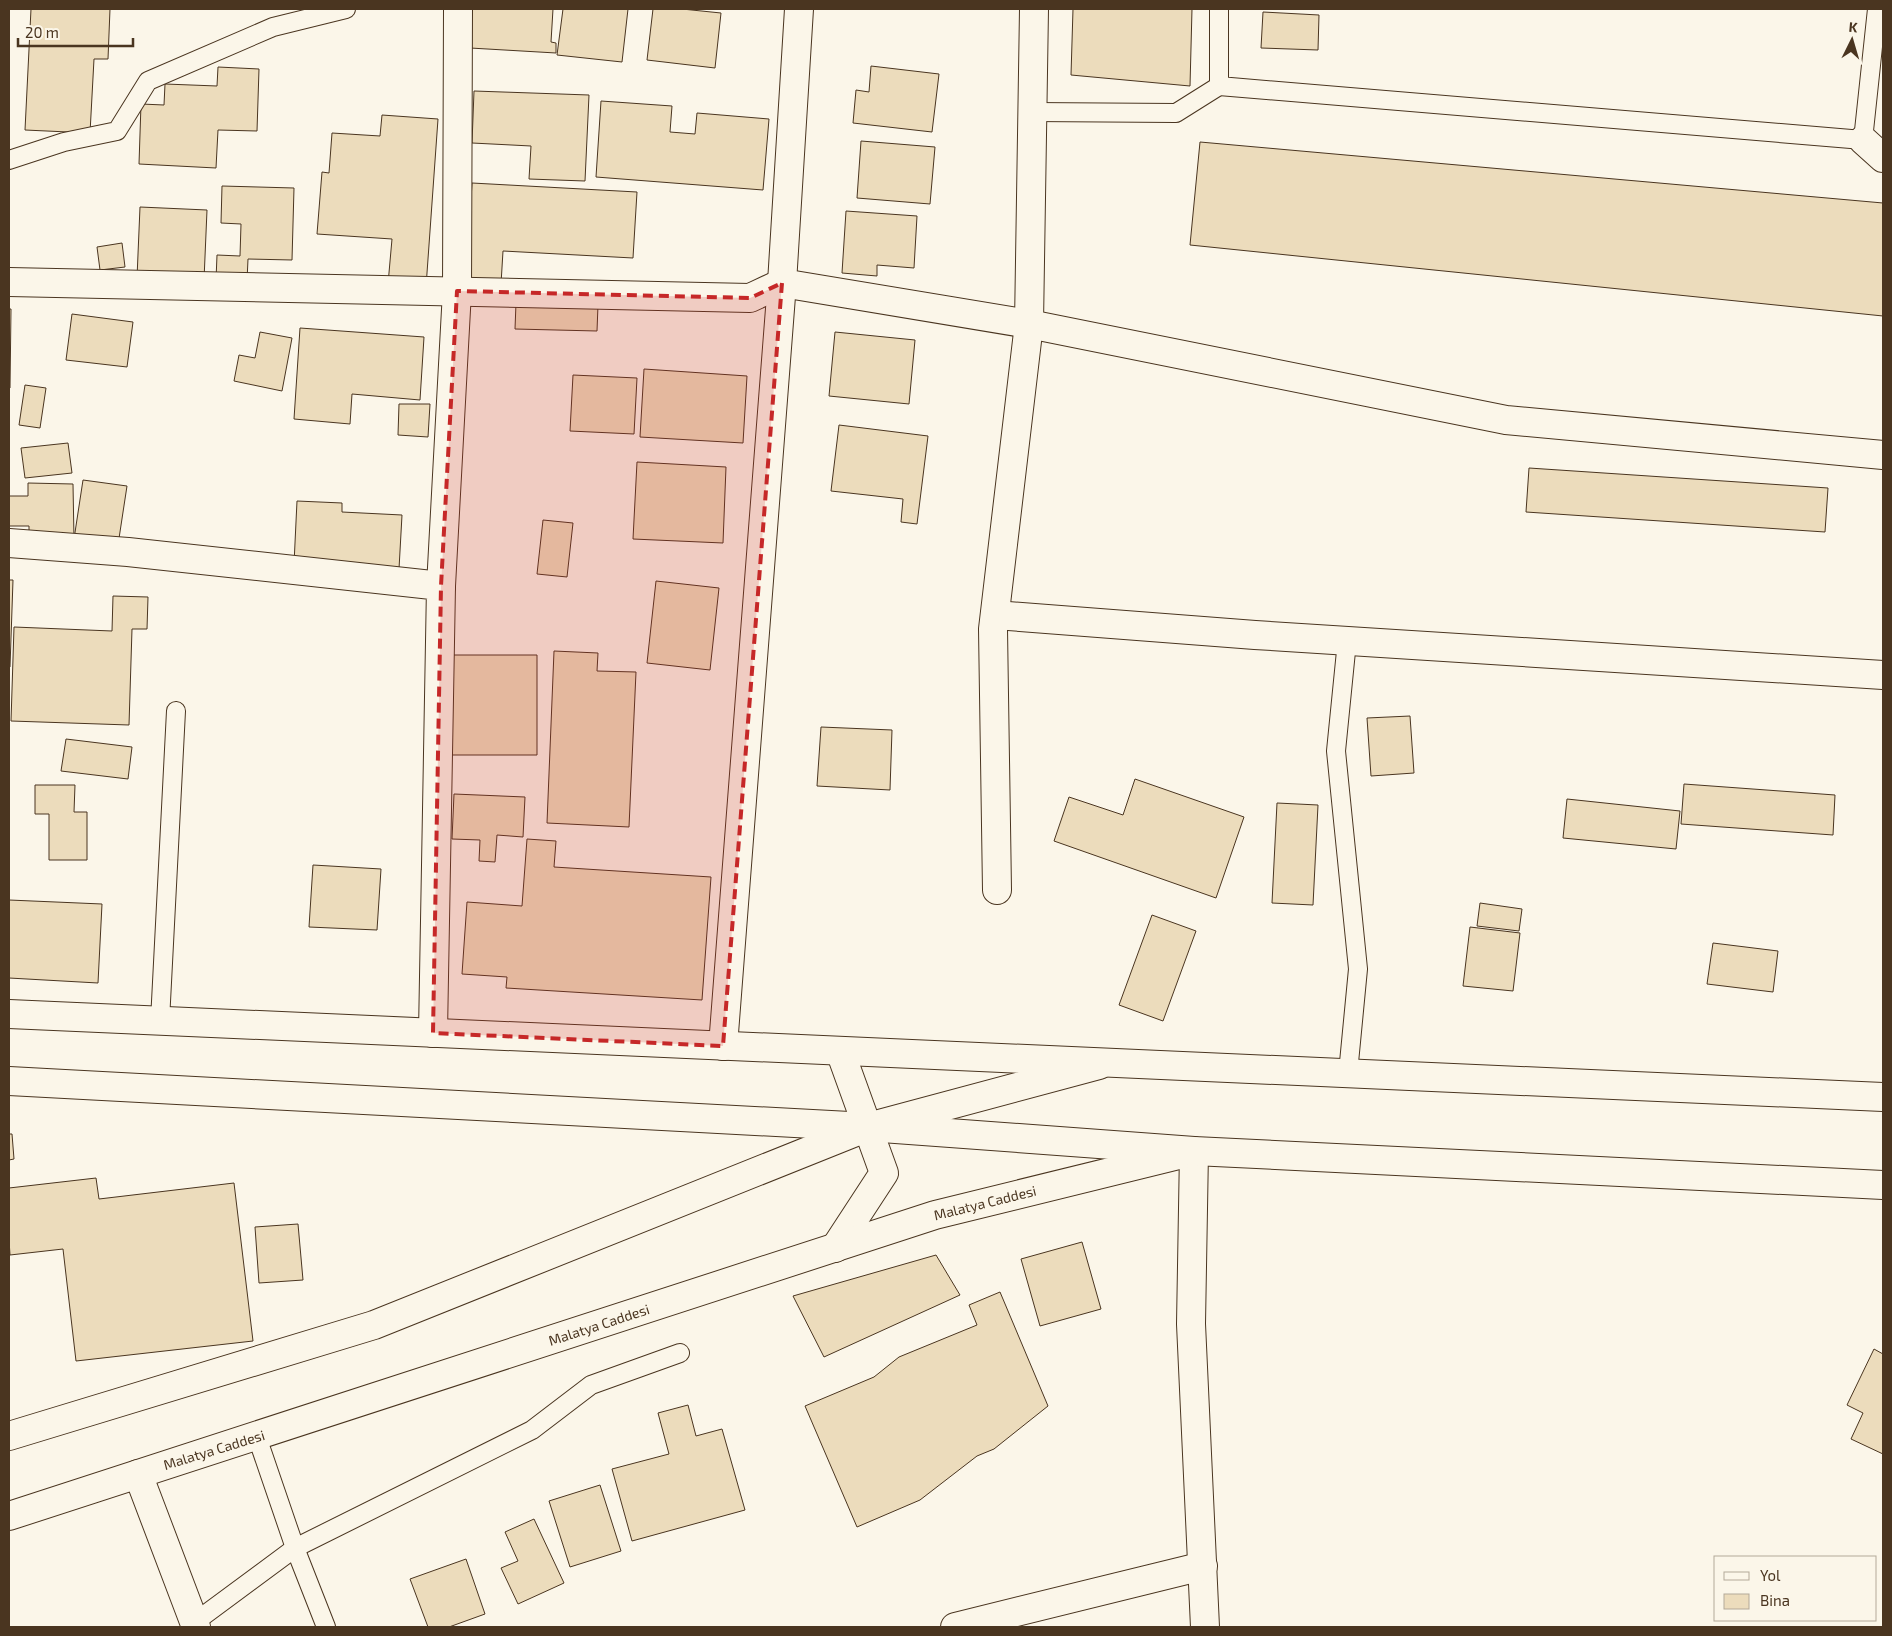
<svg xmlns="http://www.w3.org/2000/svg" width="1892" height="1636" font-family="'Exo 2',sans-serif">
<style>
.building{fill:#ecdcbc;stroke:#4a3520}
.lines{fill:none;stroke-linecap:round;stroke-linejoin:round}
.service-casing{stroke:#4a3520;stroke-width:20}
.minor-casing{stroke:#4a3520;stroke-width:30}
.tertiary-casing{stroke:#4a3520;stroke-width:30}
.primary-casing{stroke:#4a3520;stroke-width:30}
.service{stroke:#fbf6e9;stroke-width:18}
.minor{stroke:#fbf6e9;stroke-width:28}
.tertiary{stroke:#fbf6e9;stroke-width:28}
.primary{stroke:#fbf6e9;stroke-width:28}
.marked{fill:#c62828;fill-opacity:0.2;stroke:#c62828;stroke-width:4;stroke-dasharray:10 6;stroke-linejoin:round}
.labels{text-anchor:middle;stroke-width:4;stroke-linejoin:round;paint-order:stroke}
.street-label{font-size:14px;fill:#4a3520;stroke:#fbf6e9}
</style>
<rect width="100%" height="100%" fill="#fbf6e9"/>
<!-- building -->
<g class="building">
<path d="M31,9H110L108,59H94L90,133L25,130Z"/>
<path d="M472,9H553L551,42L556,43V53L470,48Z"/>
<path d="M563,9H628L622,62L557,55Z"/>
<path d="M653,9H682L721,13L715,68L647,60Z"/>
<path d="M1073,9H1192L1190,86L1071,75Z"/>
<path d="M1263,12L1319,15L1318,50L1261,48Z"/>
<path d="M871,66L939,74L932,132L853,123L856,90L869,92Z"/>
<path d="M218,67L259,69L257,131L218,130L216,168L139,164L141,104L164,105L165,84L217,86Z"/>
<path d="M474,91L589,95L585,181L529,179L531,146L472,143Z"/>
<path d="M601,101L672,106L670,132L695,134L697,113L769,119L763,190L596,177Z"/>
<path d="M382,115L438,119L426,287L388,284L392,239L317,234L322,172L329,173L332,133L380,136Z"/>
<path d="M861,141L935,147L930,204L857,198Z"/>
<path d="M1200,142L1883,203V316L1190,245Z"/>
<path d="M472,183L637,192L633,258L503,251L501,284L466,282Z"/>
<path d="M222,186L294,188L292,260L248,259L247,281L216,280L217,255L240,256L241,224L221,223Z"/>
<path d="M140,207L207,210L204,280L137,278Z"/>
<path d="M846,211L917,216L914,268L877,265V276L842,273Z"/>
<path d="M122,243L125,267L100,270L97,247Z"/>
<path d="M516,303L598,305L597,331L515,329Z"/>
<path d="M9,309H11L10,388H9Z"/>
<path d="M72,314L133,322L127,367L66,360Z"/>
<path d="M300,328L424,337L420,400L352,394L350,424L294,419Z"/>
<path d="M260,332L292,338L282,391L234,381L239,355L255,358Z"/>
<path d="M835,332L915,340L909,404L829,396Z"/>
<path d="M644,369L747,376L743,443L640,437Z"/>
<path d="M573,375L637,378L634,434L570,431Z"/>
<path d="M25,385L46,388L40,428L19,425Z"/>
<path d="M399,404H430L428,437L398,435Z"/>
<path d="M839,425L928,436L917,524L901,522L903,499L831,491Z"/>
<path d="M68,443L72,473L25,478L21,448Z"/>
<path d="M637,462L726,467L723,543L633,539Z"/>
<path d="M1529,468L1828,488L1825,532L1526,512Z"/>
<path d="M83,480L127,486L118,545L74,539Z"/>
<path d="M28,483L73,484L74,539H29V526H9V496H28Z"/>
<path d="M297,501L342,503V512L402,515L399,569L294,564Z"/>
<path d="M543,520L573,523L567,577L537,574Z"/>
<path d="M9,580H13L10,667H9Z"/>
<path d="M656,581L719,588L710,670L647,663Z"/>
<path d="M113,596L148,597L147,629H132L129,725L11,721L14,627L112,631Z"/>
<path d="M554,651L598,653L597,671L636,672L629,827L547,823Z"/>
<path d="M451,655H537V755H452Z"/>
<path d="M1410,716L1414,773L1371,776L1367,718Z"/>
<path d="M821,727L892,730L890,790L817,786Z"/>
<path d="M66,739L132,747L128,779L61,771Z"/>
<path d="M1135,779L1244,817L1216,898L1054,841L1069,797L1123,815Z"/>
<path d="M1684,784L1835,795L1833,835L1681,824Z"/>
<path d="M35,785H75L74,812H87V860H49V814H35Z"/>
<path d="M454,794L525,797L523,837L497,835L495,862L479,861L480,840L452,839Z"/>
<path d="M1567,799L1680,811L1676,849L1563,838Z"/>
<path d="M1277,803L1318,805L1313,905L1272,903Z"/>
<path d="M527,839L556,841L554,867L711,877L702,1000L506,988L507,977L462,974L467,902L522,906Z"/>
<path d="M313,865L381,869L377,930L309,927Z"/>
<path d="M9,900L102,904L98,983L9,978Z"/>
<path d="M1480,903L1522,909L1519,931L1477,926Z"/>
<path d="M1152,915L1196,931L1163,1021L1119,1005Z"/>
<path d="M1470,927L1520,933L1513,991L1463,986Z"/>
<path d="M1713,943L1778,951L1773,992L1707,984Z"/>
<path d="M9,1134H12L14,1159L9,1160Z"/>
<path d="M96,1178L99,1199L234,1183L253,1341L76,1361L63,1249L10,1255L9,1240V1188Z"/>
<path d="M298,1224L303,1280L259,1283L255,1227Z"/>
<path d="M1082,1242L1101,1309L1040,1326L1021,1259Z"/>
<path d="M936,1255L960,1295L824,1357L793,1296Z"/>
<path d="M1000,1292L1048,1406L994,1449L977,1456L920,1500L857,1527L805,1406L874,1377L899,1357L977,1325L969,1305Z"/>
<path d="M1874,1349L1883,1354V1454L1851,1439L1863,1413L1847,1405Z"/>
<path d="M688,1405L696,1436L722,1429L745,1510L632,1541L612,1469L669,1454L658,1413Z"/>
<path d="M600,1485L621,1551L570,1567L549,1501Z"/>
<path d="M534,1519L564,1583L518,1604L501,1568L518,1561L505,1532Z"/>
<path d="M466,1559L485,1614L449,1627H428L410,1579Z"/>
</g>
<g class="lines">
<defs>
<g id="service">
<path d="M1219,9V86L1863,140L1877,9"/>
<path d="M1032,112L1176,113L1219,86"/>
<path d="M9,160L64,142L117,131L148,81L273,27L346,9"/>
<path d="M1347,641L1336,751L1358,969L1348,1073"/>
<path d="M160,1021L176,711"/>
<path d="M257,1437L295,1548L326,1627"/>
<path d="M195,1622L295,1548L532,1430L591,1385L680,1353"/>
</g>
<g id="minor">
<path d="M1863,140L1883,158"/>
<path d="M9,282L750,298L782,283L1029,324L1506,420L1883,455"/>
<path d="M9,543L128,552L441,586L433,1033"/>
<path d="M441,586L457,291L458,9"/>
<path d="M995,615L1255,635L1883,675"/>
<path d="M997,890L993,629L1029,324L1034,9"/>
<path d="M723,1046L782,283L799,9"/>
<path d="M1194,1151L1191,1324L1205,1627"/>
<path d="M138,1474L196,1627"/>
<path d="M955,1627L1203,1566"/>
</g>
<g id="tertiary">
<path d="M835,1248L884,1173L840,1051"/>
<path d="M9,1436L374,1325L868,1127L1099,1065"/>
<path d="M9,1516L935,1215L1187,1153"/>
</g>
<g id="primary">
<path d="M9,1014L1883,1097"/>
<path d="M9,1081L868,1127L1194,1151L1883,1185"/>
</g>
</defs>
<!-- service casing -->
<use href="#service" class="service-casing"/>
<!-- minor casing -->
<use href="#minor" class="minor-casing"/>
<!-- tertiary casing -->
<use href="#tertiary" class="tertiary-casing"/>
<!-- primary casing -->
<use href="#primary" class="primary-casing"/>
<!-- service -->
<use href="#service" class="service"/>
<!-- minor -->
<use href="#minor" class="minor"/>
<!-- tertiary -->
<use href="#tertiary" class="tertiary"/>
<!-- primary -->
<use href="#primary" class="primary"/>
</g>
<!-- marked area -->
<path class="marked" d="M782,283L723,1046L433,1033L441,586L457,291L750,298Z"/>
<g class="labels">
<!-- street labels -->
<g class="street-label">
<text transform="translate(985 1203) rotate(-14)" y="5">Malatya Caddesi</text>
<text transform="translate(599 1325) rotate(-18)" y="5">Malatya Caddesi</text>
<text transform="translate(214 1450) rotate(-17)" y="5">Malatya Caddesi</text>
</g>
</g>
<!-- border -->
<rect width="1892" height="1636" fill="none" stroke="#4a3520" stroke-width="20"/>
<!-- legend -->
<rect x="1714" y="1556" width="162" height="65" fill="#fbf6e9" stroke="#b4a999"/>
<rect x="1724" y="1572" width="25" height="8" fill="#fbf6e9" stroke="#b4a999"/>
<text x="1760" y="1581" font-size="15" fill="#4a3520">Yol</text>
<rect x="1724" y="1594" width="25" height="15" fill="#ecdcbc" stroke="#b4a999"/>
<text x="1760" y="1606" font-size="15" fill="#4a3520">Bina</text>
<!-- north arrow -->
<g transform="translate(1852 40) rotate(5)" stroke="#fbf6e9" stroke-width="4" paint-order="stroke">
<path d="M0-4L9 19L0 12L-9 19Z" fill="#4a3520"/>
<text y="-8" font-size="14" font-weight="bold" text-anchor="middle" fill="#4a3520">K</text>
</g>
<!-- scale -->
<path d="M18 38v8h115v-8" fill="none" stroke="#4a3520" stroke-width="2.5"/>
<text x="25" y="38" font-size="15" fill="#4a3520" stroke="#fbf6e9" stroke-width="4" paint-order="stroke">20 m</text>
</svg>
